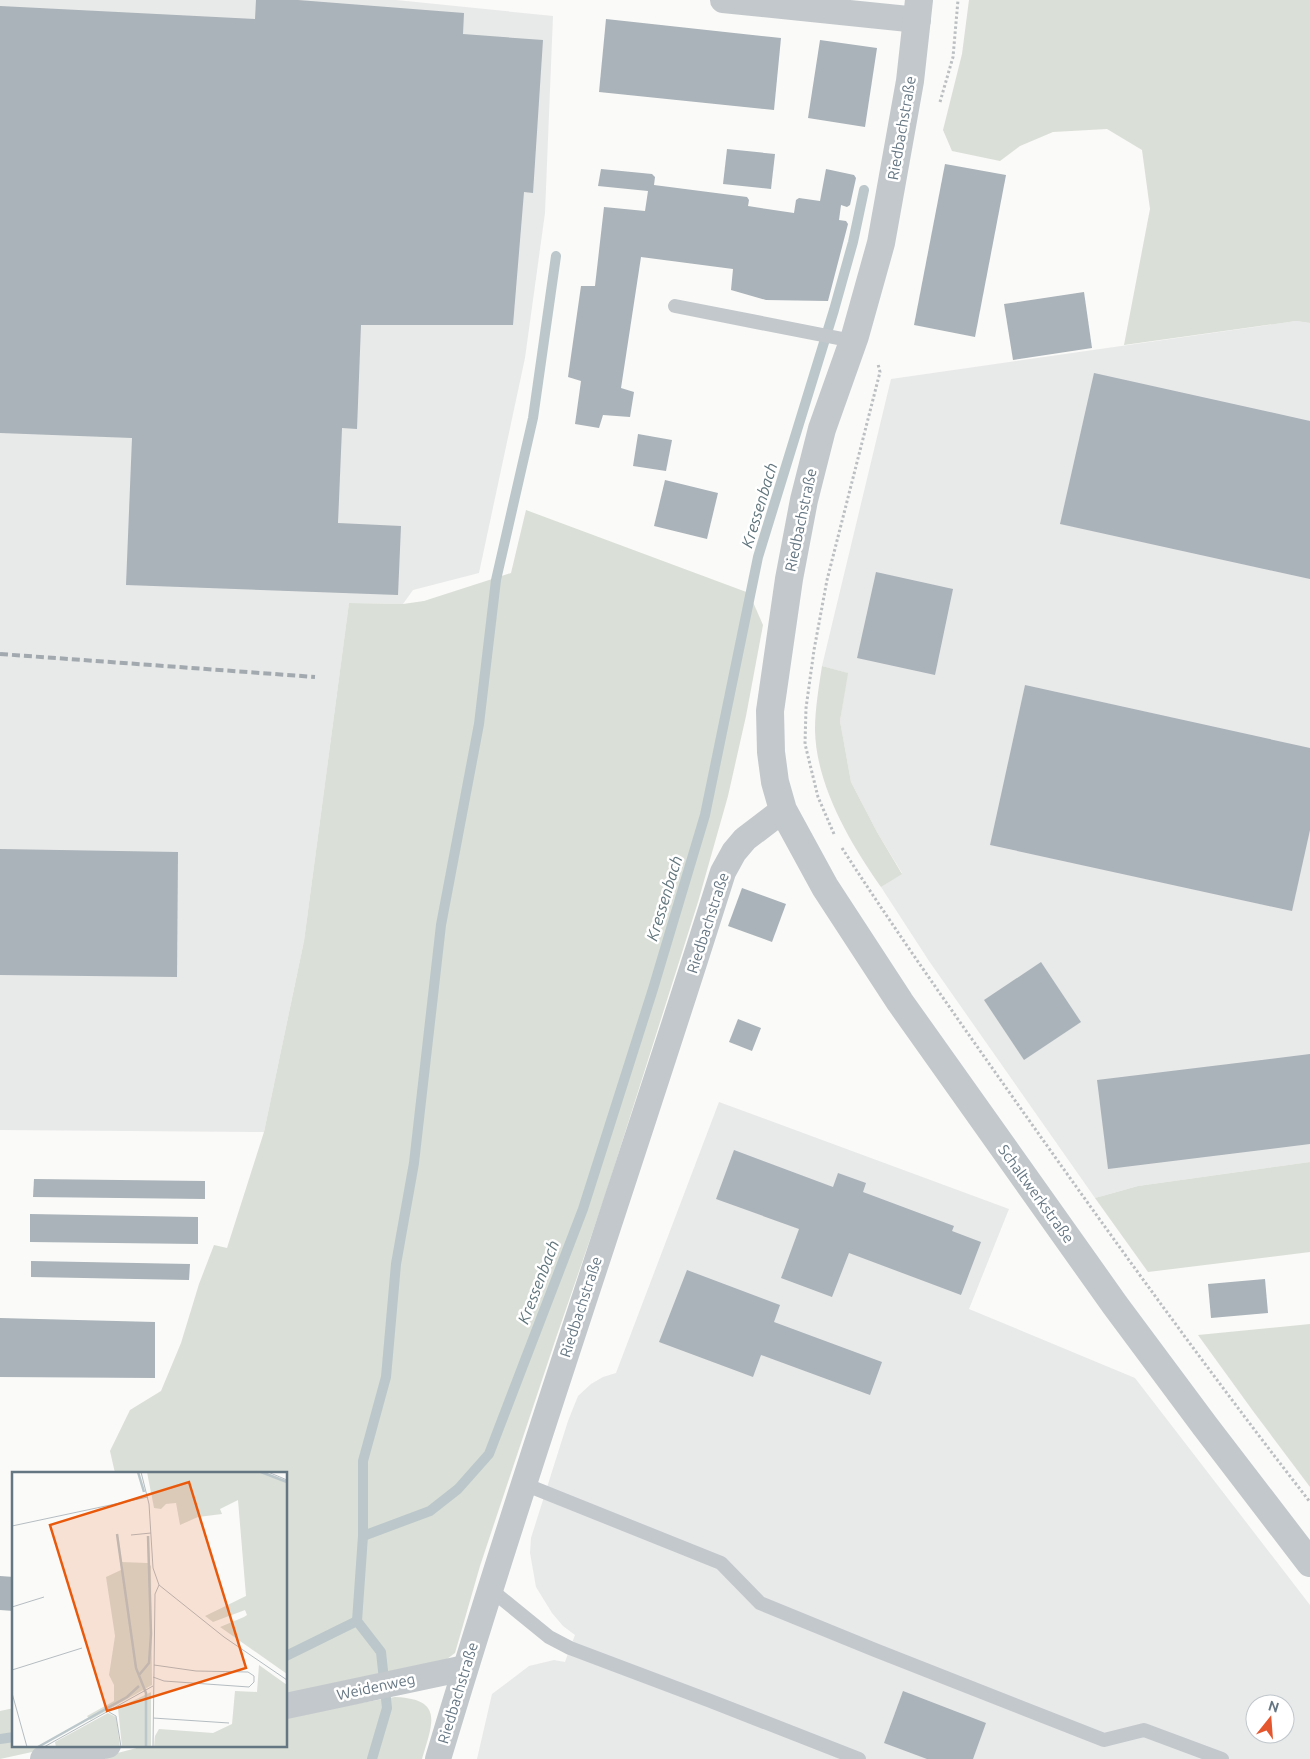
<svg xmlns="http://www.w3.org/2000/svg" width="1310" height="1759" font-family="Ubuntu,sans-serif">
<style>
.built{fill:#e8e9e9;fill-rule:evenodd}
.green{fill:#dadfd7}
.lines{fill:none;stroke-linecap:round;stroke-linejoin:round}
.stream{stroke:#bbc7cb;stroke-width:10}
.building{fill:#aab3b9}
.path{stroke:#bbbfc2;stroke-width:3;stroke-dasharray:2.5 2.5;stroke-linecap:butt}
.service{stroke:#c3c8cc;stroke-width:14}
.minor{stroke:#c3c8cc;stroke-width:26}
.tertiary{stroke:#c3c8cc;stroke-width:28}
.rail{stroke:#a2aab0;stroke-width:4;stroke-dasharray:8 4;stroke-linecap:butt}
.labels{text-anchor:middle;stroke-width:5;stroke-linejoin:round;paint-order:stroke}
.street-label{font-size:15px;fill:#657683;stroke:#fff}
.water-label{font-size:16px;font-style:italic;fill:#60757c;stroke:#fff}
.inset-river{fill:none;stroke:#bbc7cb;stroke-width:2.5}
.inset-road{fill:none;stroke:#b5bdc2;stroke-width:1}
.view{fill:#e8590c;fill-opacity:0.15;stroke:#e8590c;stroke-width:2.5}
.inset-edge{fill:none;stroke:#657683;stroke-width:2.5}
</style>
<rect width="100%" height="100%" fill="#fafaf8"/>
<!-- built -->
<g class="built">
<path d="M0,0H396L553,16L545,213L525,358L479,573L413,590L403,604L349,603L304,941L264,1132L0,1130Z"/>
<path d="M1296,321L1310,323V1162L1138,1186L1095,1198L929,961L881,887L902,873L877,832L851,782L840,721L847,673L822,666L891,379Z"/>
<path d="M719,1102L1009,1209L969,1309L1135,1378L1310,1605V1759H477L492,1694L529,1666L554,1660L565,1662L570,1648L575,1635L563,1626L552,1613L536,1587L530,1553L531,1538L568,1421L578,1396L591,1384L603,1377L616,1373ZM1255,1704H1285V1734H1255Z"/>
</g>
<!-- green -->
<g class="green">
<path d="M969,0H1310V323L1296,321L1124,345L1150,209L1142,150L1107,129L1053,132L1020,146L1000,161L952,151L943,130L962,54Z"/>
<path d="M526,510L749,593L763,625L746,716L728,796L698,902L605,1196L556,1338L480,1566L455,1653L443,1662L286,1696V1473H115L110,1451L130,1410L161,1391L181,1343L199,1284L214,1245L227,1248L264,1132L304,941L349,603L403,604L424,601L511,573Z"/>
<path d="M822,666L848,673L840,721L851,782L877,832L902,874L881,887C850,843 816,785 815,730C815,709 819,686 822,666Z"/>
<path d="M1310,1162V1252L1148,1272L1095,1198L1138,1186Z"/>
<path d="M1310,1324V1487L1253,1411L1198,1335Z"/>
<path d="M395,1697C445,1699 432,1724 422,1759H105L110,1755L148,1745H286V1716Z"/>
<path d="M14,1708V1745H64L0,1759V1711Z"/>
</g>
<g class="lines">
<!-- stream -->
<g class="stream">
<path d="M363,1536L430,1511L458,1489L489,1454L583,1209L653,989L705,815L758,557L834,310L853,242L864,190"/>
<path d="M286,1656L357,1621"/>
<path d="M0,1739L14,1737"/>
<path d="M372,1759L387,1708L381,1652L357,1621L363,1536V1461L386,1377L396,1264L414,1163L441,925L479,724L496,580L533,418L556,256"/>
</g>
</g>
<!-- building -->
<g class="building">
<path d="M256,0H298L464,13L463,34L543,40L533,193L524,192L513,325H361L357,429L342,428L338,523L401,526L398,595L126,585L132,438L0,433V6L255,19Z"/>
<path d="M606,19L781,38L774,110L599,92Z"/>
<path d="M820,40L877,48L865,127L808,118Z"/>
<path d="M727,149L775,154L771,189L723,184Z"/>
<path d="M945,164L1006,175L975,337L914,325Z"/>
<path d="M601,169L652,174L655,177L654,185L747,197L749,200L748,206L794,213L796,200L799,198L820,201L826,169L854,175L856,178L850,205L847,207L841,205L839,220L846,221L848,224L828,301L766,300L731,290L733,269L641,257L621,388L634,392L630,417L603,415L599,428L575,424L581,381L568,377L581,286H595L604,207L645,211L648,191L598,186Z"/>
<path d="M1084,292L1092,348L1013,360L1004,304Z"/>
<path d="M1094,373L1310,421V579L1060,524Z"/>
<path d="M638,434L672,440L666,471L633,466Z"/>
<path d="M665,480L718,493L707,539L654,526Z"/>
<path d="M876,572L953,589L935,675L857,658Z"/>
<path d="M1025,685L1310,748V830L1292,911L990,845Z"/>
<path d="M0,849L178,852L177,977L0,975Z"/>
<path d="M742,888L786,904L772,942L728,926Z"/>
<path d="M1041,962L1081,1022L1024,1060L984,1000Z"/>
<path d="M738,1019L761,1028L752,1051L729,1042Z"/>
<path d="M1310,1054V1144L1108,1169L1097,1080Z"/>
<path d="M734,1150L833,1187L838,1173L866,1183L863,1192L954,1226L952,1231L981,1242L961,1295L849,1253L832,1297L781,1278L799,1229L716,1199Z"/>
<path d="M34,1179L205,1181V1199L33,1197Z"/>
<path d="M30,1214L198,1217V1244L30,1242Z"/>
<path d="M31,1261L190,1264L189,1280L31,1277Z"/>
<path d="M687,1270L780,1305L774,1322L882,1362L870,1395L761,1355L753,1377L659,1342Z"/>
<path d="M1265,1279L1268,1313L1211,1318L1208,1284Z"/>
<path d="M0,1318L155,1322V1378L0,1377Z"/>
<path d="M0,1576L14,1577V1611L0,1610Z"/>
<path d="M903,1691L986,1723L973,1759H927L884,1743Z"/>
</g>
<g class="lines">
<!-- path -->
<g class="path">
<path d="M940,102L953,57L958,0"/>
<path d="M834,834L818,797L805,744L806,708L814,650L827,580L880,372L878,364"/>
<path d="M842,848C891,924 943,998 995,1072C1097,1217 1201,1362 1310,1502"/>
</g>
<!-- service -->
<g class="service">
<path d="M675,306L853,341"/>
<path d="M524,1484L721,1563L760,1603L875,1650L1104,1740L1144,1730L1222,1759"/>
<path d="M490,1589L549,1637L570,1648L708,1700L859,1759"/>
</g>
<!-- minor -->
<g class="minor">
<path d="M723,0L918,20"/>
<path d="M286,1706L465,1668"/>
<path d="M43,1759L108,1745"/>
<path d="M438,1759C527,1462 630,1168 723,872L734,852L745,839L783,810"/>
</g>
<!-- tertiary -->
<path class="tertiary" d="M919,0L910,81L881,243L855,336L822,429L804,500L789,579L770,711L771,752L775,782L783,810L825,887L900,1002L1115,1305L1205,1426L1310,1563"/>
<!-- rail -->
<path class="rail" d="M0,654L315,677"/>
</g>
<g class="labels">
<!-- street labels -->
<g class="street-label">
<text transform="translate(902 128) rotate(-80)" y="5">Riedbachstraße</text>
<text transform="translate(801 520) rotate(-78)" y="5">Riedbachstraße</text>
<text transform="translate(708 923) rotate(-72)" y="5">Riedbachstraße</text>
<text transform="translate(1036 1194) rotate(54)" y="5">Schaltwerkstraße</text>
<text transform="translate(581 1307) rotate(-72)" y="5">Riedbachstraße</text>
<text transform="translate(376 1687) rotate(-12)" y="5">Weidenweg</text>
<text transform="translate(458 1693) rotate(-73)" y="5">Riedbachstraße</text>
</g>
<!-- water labels -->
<g class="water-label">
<text transform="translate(759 505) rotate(-73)" y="6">Kressenbach</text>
<text transform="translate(664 898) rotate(-73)" y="6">Kressenbach</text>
<text transform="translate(538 1282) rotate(-69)" y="6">Kressenbach</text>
</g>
</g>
<!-- overview -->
<g transform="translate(12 1472)">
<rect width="275" height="275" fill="#fafaf8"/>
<path d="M135,0H253L275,9V202L208,155L232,145L235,143L233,138L201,150L193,144L234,124L226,28L208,37L210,42L186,45L168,53L164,31L154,32L149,37L142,36ZM110,90L136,91L139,94L140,213L78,248L75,244L102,229V213L97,203L103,164L94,105L111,97ZM247,193L275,213V275H142L143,264L147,257L201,261L220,252L223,219L245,220ZM139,220V275H110L106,236ZM96,241L104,245L108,275H44L43,270Z" fill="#dadfd7"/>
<path class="inset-river" d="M126,0L132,20M249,0L275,10M105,62L124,196L134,221V275M127,203L137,191L139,162L136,64M26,275L115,225L127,214"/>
<path class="inset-road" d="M129,0L137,32L141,96L147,113L212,165L275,208M256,0L275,8M0,54L136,25M119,63L139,61M0,135L32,125M0,198L70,176M141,205L152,209L237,215L242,210V204L236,200L184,199L142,193M0,221L15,275M97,240L104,244L109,275M141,246L217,251M32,275L141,214M141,275L143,122L147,113"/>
<path class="view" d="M177,10L234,196L95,239L38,53Z"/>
<rect width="275" height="275" class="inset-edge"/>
</g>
<!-- north arrow -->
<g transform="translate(1270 1719) rotate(17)"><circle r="24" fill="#ffffff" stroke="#c1c8cd"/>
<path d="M0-4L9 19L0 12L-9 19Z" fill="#e4572e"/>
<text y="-8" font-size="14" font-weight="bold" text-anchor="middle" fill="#657683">N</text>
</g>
</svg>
